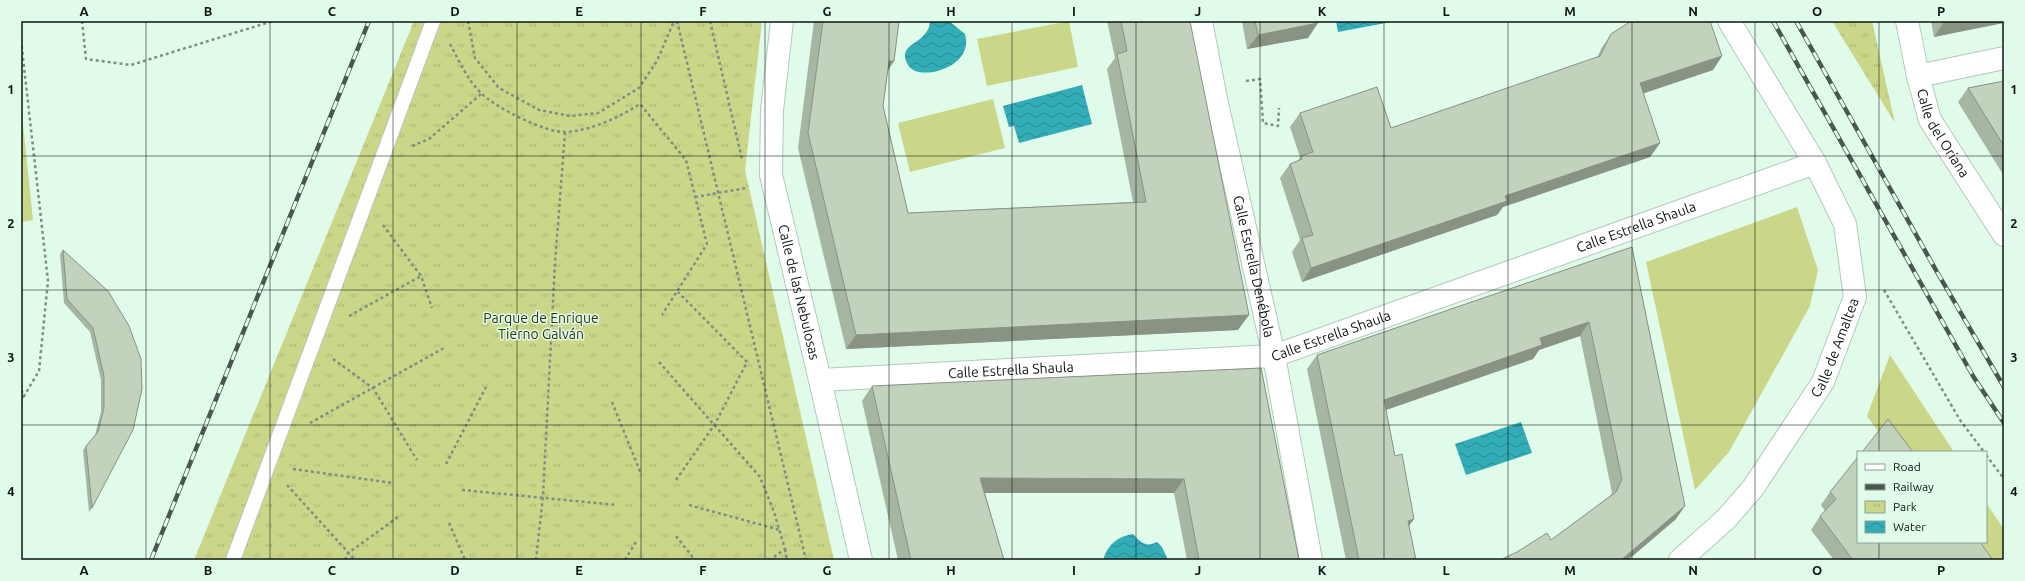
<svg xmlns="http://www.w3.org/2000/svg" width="2025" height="581" font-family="Ubuntu,sans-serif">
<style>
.park{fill:url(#park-tufts)}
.garden{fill:#cad789}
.water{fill:url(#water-waves)}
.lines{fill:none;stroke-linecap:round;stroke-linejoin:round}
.lane-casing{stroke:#b1cabb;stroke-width:16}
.street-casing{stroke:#b1cabb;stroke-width:24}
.path{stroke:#7d8f84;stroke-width:2.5;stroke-dasharray:3 3;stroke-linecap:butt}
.lane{stroke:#fff;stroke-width:14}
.street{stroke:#fff;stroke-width:22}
.rail-casing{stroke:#4a574f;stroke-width:4.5}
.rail{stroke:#e1fbeb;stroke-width:3;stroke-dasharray:9;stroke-linecap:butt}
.path-bridge{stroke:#7d8f84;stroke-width:2.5;stroke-dasharray:3 3;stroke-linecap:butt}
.wall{fill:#a7b5a3}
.shaded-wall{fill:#889384}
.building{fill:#c2d2bd;stroke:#889384}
.grid{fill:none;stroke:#0c1510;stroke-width:1;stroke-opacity:0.55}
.labels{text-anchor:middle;stroke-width:3;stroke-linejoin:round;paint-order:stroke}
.street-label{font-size:14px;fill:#0c1510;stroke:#e1fbeb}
.park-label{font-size:14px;fill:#303412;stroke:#e1fbeb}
.neatline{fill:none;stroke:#0c1510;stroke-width:1.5}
.grid-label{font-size:13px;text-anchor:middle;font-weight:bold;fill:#0c1510}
</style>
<defs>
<pattern id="park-tufts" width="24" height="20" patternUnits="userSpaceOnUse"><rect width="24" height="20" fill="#cad789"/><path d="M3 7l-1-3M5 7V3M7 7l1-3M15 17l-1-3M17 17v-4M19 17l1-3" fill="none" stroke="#acb875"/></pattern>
<pattern id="water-waves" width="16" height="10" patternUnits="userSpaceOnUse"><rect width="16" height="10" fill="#32adb7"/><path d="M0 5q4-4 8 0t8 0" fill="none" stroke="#298c93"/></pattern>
</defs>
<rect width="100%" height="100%" fill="#e1fbeb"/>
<!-- park -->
<g class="park">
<path d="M414,21H762L745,170L834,560H194Z"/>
<path d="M1832,21H1872L1895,123Z"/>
</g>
<!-- garden -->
<g class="garden">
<path d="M1069,21L1078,67L987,86L977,39Z"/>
<path d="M993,99L1005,148L910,172L898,123Z"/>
<path d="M21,105L33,220L21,222Z"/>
<path d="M1797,207L1818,270L1810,306L1729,452L1695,490L1646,262Z"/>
<path d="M1890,355L1954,452H1893L1867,416Z"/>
<path d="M1986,503L2004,529V560H1974L1960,542H1986Z"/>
</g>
<!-- water -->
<g class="water">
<path d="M930,21H949L965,34C973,60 940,76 919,72C914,71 909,68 907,63C899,47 917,44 924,35C928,31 930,26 930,21Z"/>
<path d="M1336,21H1390L1391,22L1338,32Z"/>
<path d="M1082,85L1092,124L1019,143L1014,126L1009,127L1003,106Z"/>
<path d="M1521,422L1532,453L1466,475L1455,444Z"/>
<path d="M1133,534C1140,542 1146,548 1157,542L1162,547L1168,560H1103C1108,544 1117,537 1133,534Z"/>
</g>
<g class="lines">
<defs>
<path id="lane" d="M233,560L433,21"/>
<g id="street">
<path id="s1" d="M782,21L772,110L771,175L820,380L861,560"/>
<path id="s2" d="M1201,21L1216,99L1274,356L1311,560"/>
<path id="s3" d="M1907,21L1918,76L1930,120L2004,235"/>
<path d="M1918,76L2004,58"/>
<path id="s4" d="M820,380L1274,356L1815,163"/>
<path id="s5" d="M1680,560L1726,519L1753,488L1823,382L1855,297L1845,224L1815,163L1729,21"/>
</g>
</defs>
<!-- lane casing -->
<use href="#lane" class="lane-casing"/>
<!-- street casing -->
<use href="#street" class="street-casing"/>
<!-- path -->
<g class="path">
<path d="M82,21L86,59L131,65L273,21"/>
<path d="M468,21L475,58L499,88L539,110L570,116L598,113L639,88L657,61L674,21"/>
<path d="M710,21L742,159"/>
<path d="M21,40L48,281L39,371L21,401"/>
<path d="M450,44C459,61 467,79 481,93C494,107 548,134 566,132C592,130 618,118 640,104L686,160L707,244L662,315"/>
<path d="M1246,81L1260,79L1263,123L1278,126L1279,108"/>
<path d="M412,146L429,139L481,94"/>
<path d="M695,197L746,188"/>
<path d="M383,225L421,276L432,308"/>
<path d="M1884,290L1960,420L1984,452"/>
<path d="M349,316L421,276"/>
<path d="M333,359L373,388L417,460"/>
<path d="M659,362L760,477L774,512L785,549L770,560"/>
<path d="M21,384L23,398"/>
<path d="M612,402L641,474"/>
<path d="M310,423L444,348"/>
<path d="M1986,455L2004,479"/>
<path d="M446,464L486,387"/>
<path d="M293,469L393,483"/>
<path d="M676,480L715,424L747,362L678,292"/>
<path d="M287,485L355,560"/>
<path d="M462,490L617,505"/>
<path d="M689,505L780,530"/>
<path d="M449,523L465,560"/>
<path d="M676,536L695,560"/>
<path d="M785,549L787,560"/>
<path d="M345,560L348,553L398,517"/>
<path d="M536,560L543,496L555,263L565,133"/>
<path d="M625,560L637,540"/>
</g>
<!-- lane -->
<use href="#lane" class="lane"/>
<!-- street -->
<use href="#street" class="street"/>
<defs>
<g id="rail">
<path d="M1773,21L1973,376L2004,423"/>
<path d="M1796,21L1937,272L2004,387"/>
<path d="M151,560L369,21"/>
</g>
</defs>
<!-- rail casing -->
<use href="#rail" class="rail-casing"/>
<!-- rail -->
<use href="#rail" class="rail"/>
<!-- path-bridge -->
<path class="path-bridge" d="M677,21L806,560"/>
</g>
<!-- wall -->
<g class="wall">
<path d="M814,21H899L894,61L888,70L883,106L908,213L1133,202L1107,69L1115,58L1107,21H1190L1238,330L846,349L798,148Z"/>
<path d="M1242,21H1318L1308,38L1247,49Z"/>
<path d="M1931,21H2004L1934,37Z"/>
<path d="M1611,34L1722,56L1713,70L1643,93L1660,143L1650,157L1503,207L1497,215L1302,282L1292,252L1300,240L1280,178L1290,164L1298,161L1300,157L1290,127L1300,113L1391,128L1597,58L1601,49Z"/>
<path d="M2004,81V176L1958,102L1968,88Z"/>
<path d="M1632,247L1685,506L1675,520L1551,540L1610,496L1612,493L1580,336L1539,350L1533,359L1386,410L1416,560H1346L1307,369L1317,355Z"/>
<path d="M63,250L129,326L92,508L89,512L83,450L95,435L101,412V380L90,332L64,303L60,254Z"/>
<path d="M1261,368L1299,560H1187L1174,493H985L1004,560H898L862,401L872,386Z"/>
<path d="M1830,492L1993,560H1834L1811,530L1820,516L1825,511L1821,505Z"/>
</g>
<!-- shaded-wall -->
<g class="shaded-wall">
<path d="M1951,21H2004V23L1934,37L1944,22Z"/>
<path d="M1318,23L1308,38L1247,49L1258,35Z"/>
<path d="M1722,56L1713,70L1630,98L1640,83Z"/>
<path d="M889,61H894L884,76Z"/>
<path d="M1660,143L1650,157L1503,207L1497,215L1302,282L1311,268L1505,196Z"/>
<path d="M1249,315L1238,330L846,349L856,335Z"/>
<path d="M1589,322L1580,336L1539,350L1533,359L1374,414L1384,400L1540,338Z"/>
<path d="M980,478L1184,479L1174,493H970Z"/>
<path d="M1685,506L1675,520L1628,560H1621Z"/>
<path d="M1414,519L1404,533L1408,521Z"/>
</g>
<!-- building -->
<g class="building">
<path d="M823,21H899L894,61H889L883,106L908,213L1146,202L1117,54L1127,51L1121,21H1190L1249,315L856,335L808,133Z"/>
<path d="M1255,21H1318V23L1258,35Z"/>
<path d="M1633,21H1710L1722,56L1640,83L1660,143L1505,196L1507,201L1311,268L1302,238L1313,235L1290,164L1302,159L1301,156L1313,152L1300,113L1377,87L1391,128L1600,56L1611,34L1628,23Z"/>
<path d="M1944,21H1951L1944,22Z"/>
<path d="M2004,81V146L1968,88Z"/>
<path d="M1632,247L1685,506L1621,560H1500L1517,552L1547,533L1551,540L1616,492L1622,479L1589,322L1540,338L1542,345L1384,400L1395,456L1402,454L1414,519L1408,521L1416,560H1359L1317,355Z"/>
<path d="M63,250L108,291L129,326L141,359L142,389L133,430L92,508L86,446L98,432L104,408V376L93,328L67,299Z"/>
<path d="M1261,368L1299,560H1199L1184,479L980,478L1004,560H911L872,386Z"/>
<path d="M1888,419L1913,452H1862Z"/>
<path d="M1858,457V542H1980L1993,560H1853L1820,516L1836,499L1830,492Z"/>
</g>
<!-- grid -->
<path class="grid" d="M146,21V560M270,21V560M393,21V560M517,21V560M641,21V560M765,21V560M889,21V560M1012,21V560M1136,21V560M1260,21V560M1384,21V560M1508,21V560M1632,21V560M1755,21V560M1879,21V452M21,156H2004M21,290H2004M21,425H2004M1879,542V560"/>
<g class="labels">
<!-- street labels -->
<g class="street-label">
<text dy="5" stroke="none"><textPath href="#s3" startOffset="119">Calle del Oriana</textPath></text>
<text dy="5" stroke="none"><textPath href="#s4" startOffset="839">Calle Estrella Shaula</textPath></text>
<text dy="5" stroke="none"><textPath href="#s2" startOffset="251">Calle Estrella Denébola</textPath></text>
<text dy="5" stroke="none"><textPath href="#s1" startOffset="275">Calle de las Nebulosas</textPath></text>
<text dy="5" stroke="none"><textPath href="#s4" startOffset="515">Calle Estrella Shaula</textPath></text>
<text dy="5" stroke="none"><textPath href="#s5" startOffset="266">Calle de Amaltea</textPath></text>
<text dy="5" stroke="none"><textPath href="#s4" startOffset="191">Calle Estrella Shaula</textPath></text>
</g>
<!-- park labels -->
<g class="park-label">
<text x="541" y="323">Parque de Enrique<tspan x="541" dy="16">Tierno Galván</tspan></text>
</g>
</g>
<!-- border -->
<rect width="2025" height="581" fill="none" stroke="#e1fbeb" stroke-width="44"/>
<!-- legend -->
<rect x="1857" y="451" width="130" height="92" fill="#e1fbeb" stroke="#8c9f93"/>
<rect x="1865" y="464" width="20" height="6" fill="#ffffff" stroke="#8c9f93"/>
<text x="1893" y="471" font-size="12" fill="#0c1510">Road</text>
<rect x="1865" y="484" width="20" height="6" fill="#4a574f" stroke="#8c9f93"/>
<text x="1893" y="491" font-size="12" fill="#0c1510">Railway</text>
<rect x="1865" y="501" width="20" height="12" fill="url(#park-tufts)" stroke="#8c9f93"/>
<text x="1893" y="511" font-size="12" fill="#0c1510">Park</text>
<rect x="1865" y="521" width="20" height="12" fill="url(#water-waves)" stroke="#8c9f93"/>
<text x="1893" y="531" font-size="12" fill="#0c1510">Water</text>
<rect x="22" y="22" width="1981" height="537" class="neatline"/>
<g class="grid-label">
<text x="84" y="16">A</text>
<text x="208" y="16">B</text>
<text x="332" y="16">C</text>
<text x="455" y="16">D</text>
<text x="579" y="16">E</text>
<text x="703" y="16">F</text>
<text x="827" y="16">G</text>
<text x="951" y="16">H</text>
<text x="1074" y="16">I</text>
<text x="1198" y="16">J</text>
<text x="1322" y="16">K</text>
<text x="1446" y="16">L</text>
<text x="1570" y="16">M</text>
<text x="1693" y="16">N</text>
<text x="1817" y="16">O</text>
<text x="1941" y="16">P</text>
<text x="11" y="94">1</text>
<text x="2014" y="94">1</text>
<text x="11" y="228">2</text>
<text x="2014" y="228">2</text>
<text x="11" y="362">3</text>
<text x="2014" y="362">3</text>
<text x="11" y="496">4</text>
<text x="2014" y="496">4</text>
<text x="84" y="575">A</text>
<text x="208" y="575">B</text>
<text x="332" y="575">C</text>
<text x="455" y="575">D</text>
<text x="579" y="575">E</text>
<text x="703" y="575">F</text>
<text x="827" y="575">G</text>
<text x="951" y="575">H</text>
<text x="1074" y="575">I</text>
<text x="1198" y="575">J</text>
<text x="1322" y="575">K</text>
<text x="1446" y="575">L</text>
<text x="1570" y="575">M</text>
<text x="1693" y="575">N</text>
<text x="1817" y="575">O</text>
<text x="1941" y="575">P</text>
</g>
</svg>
